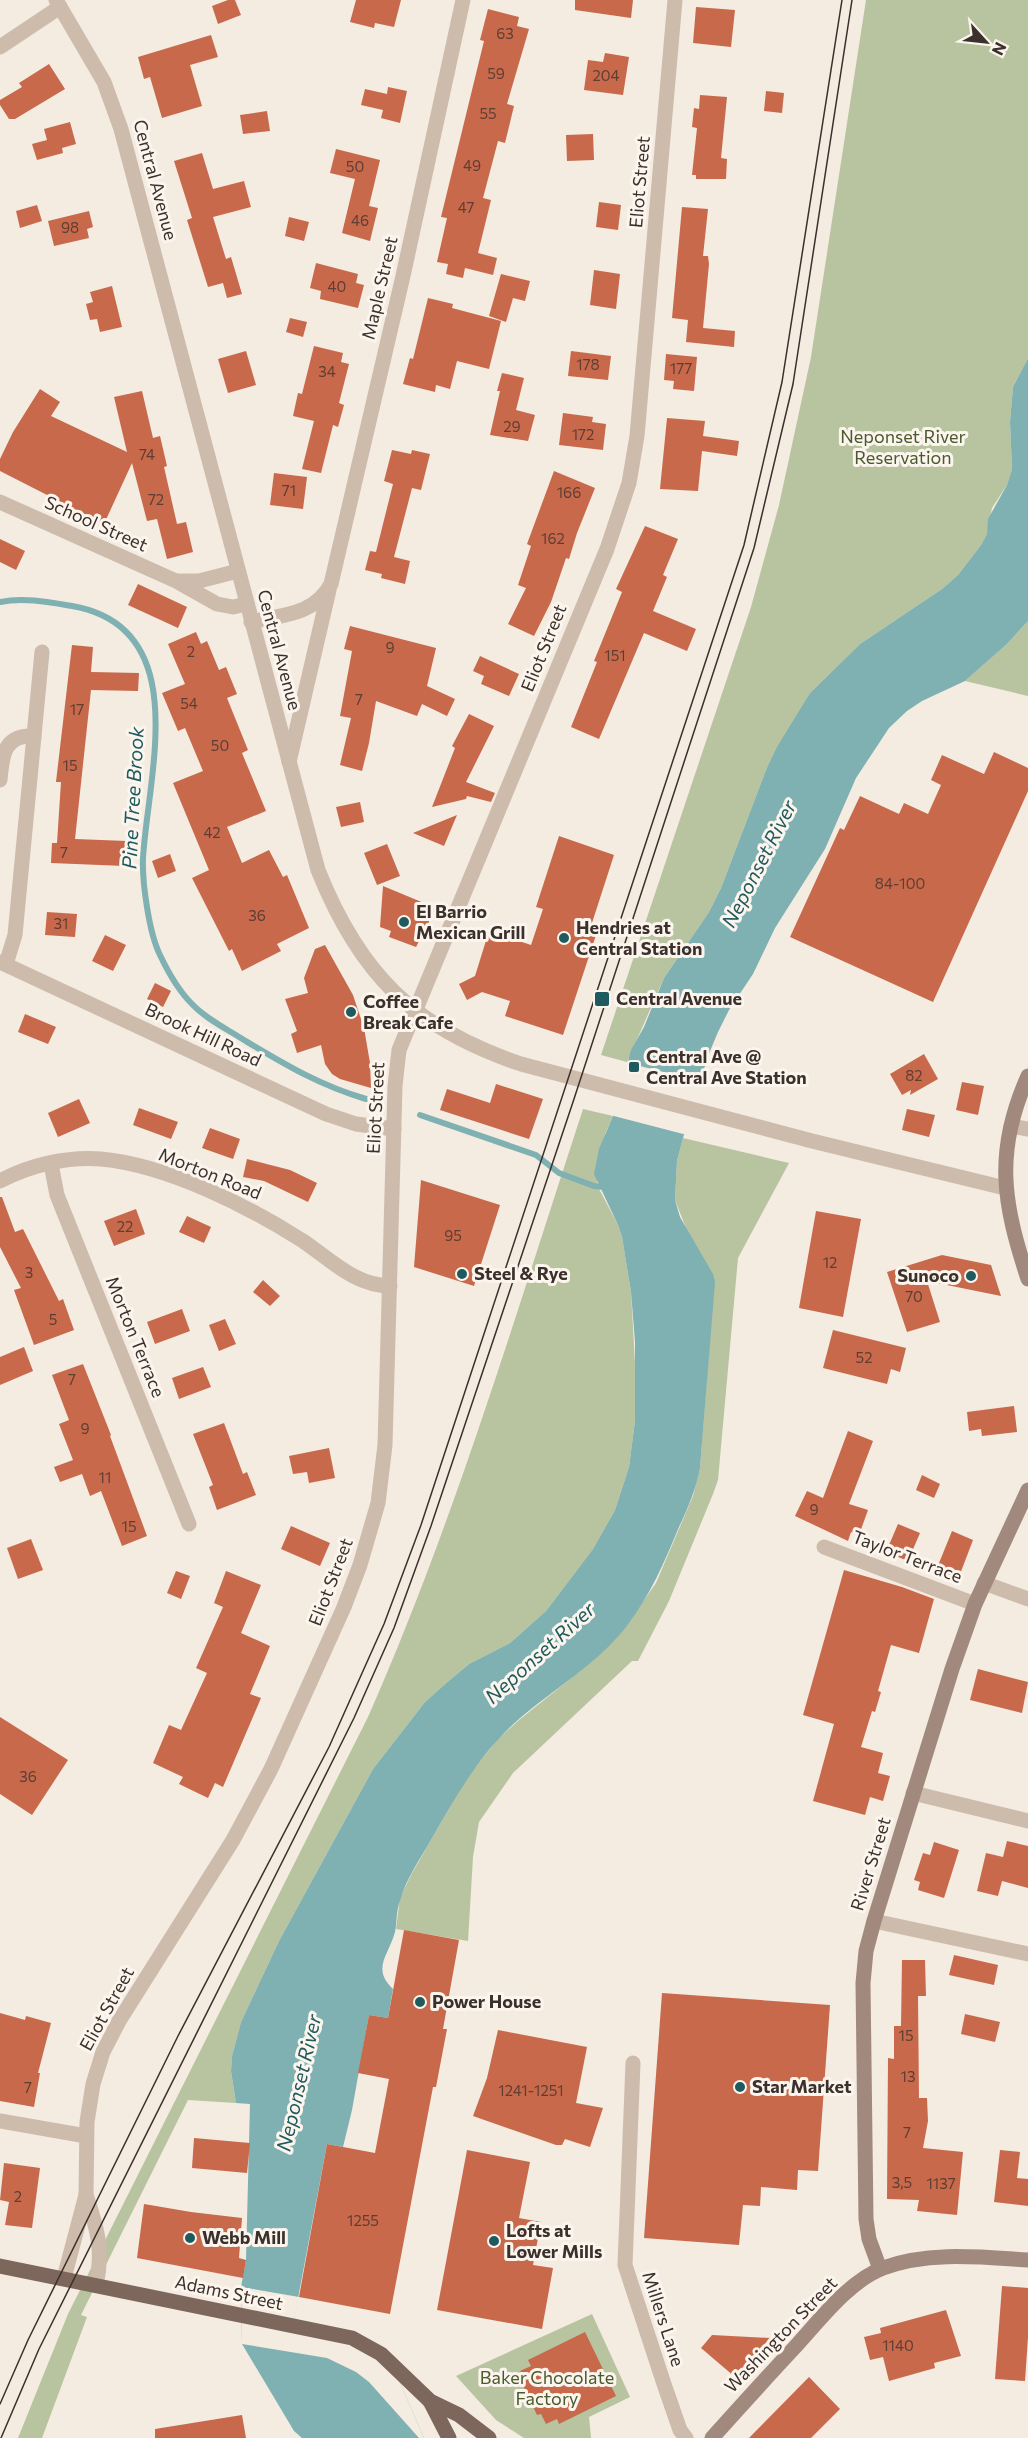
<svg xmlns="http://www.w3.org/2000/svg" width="1028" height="2438" font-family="Commissioner,sans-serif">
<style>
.green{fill:#b8c4a0}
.water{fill:#7fb0b2}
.pier{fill:#f4ebe1}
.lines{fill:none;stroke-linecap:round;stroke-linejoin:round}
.stream{stroke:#7fb0b2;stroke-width:6}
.building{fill:#c8694b}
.minor{stroke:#cdbbac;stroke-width:15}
.tertiary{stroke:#cdbbac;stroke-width:15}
.secondary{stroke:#a18a7d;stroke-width:15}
.primary{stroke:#7d675c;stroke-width:15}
.tram{stroke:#3b302b;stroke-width:1.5}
.poi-dot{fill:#1f5a5e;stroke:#fbf5ee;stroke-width:2}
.labels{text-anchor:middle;stroke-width:6;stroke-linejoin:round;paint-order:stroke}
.number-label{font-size:15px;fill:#5e3e33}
.street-label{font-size:18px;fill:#3b302b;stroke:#fbf5ee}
.park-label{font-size:18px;fill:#4a5a2e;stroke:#fbf5ee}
.poi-label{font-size:18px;font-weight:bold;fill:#3b302b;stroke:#fbf5ee;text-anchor:start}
.water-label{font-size:20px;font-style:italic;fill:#1f5a5e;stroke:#fbf5ee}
</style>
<rect width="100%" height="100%" fill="#f4ebe1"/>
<!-- green -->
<g class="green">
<path d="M866,0H1028V358L1013,387L1010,422L1012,469L1007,485L992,508L987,534L981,545L958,575L942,589L860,644L810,693L766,770L721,888L709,912L664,978L627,1062L601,1055L751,607L779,505L811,357Z"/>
<path d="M1028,621V696L965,681L1006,645Z"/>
<path d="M583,1109L613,1116L605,1134L597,1185L618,1225L622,1237L631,1292L636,1381L635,1421L629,1467L615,1510L593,1549L546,1611L510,1643L469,1664L444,1685L425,1702L373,1769L279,1941L241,2022L232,2056L231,2071L236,2103L188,2100L81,2315L87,2317L42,2438H18L68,2314L368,1717C455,1520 516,1313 583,1109Z"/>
<path d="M683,1138L789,1163L738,1258L718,1480L713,1494L669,1601L638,1661H632L513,1773L479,1822L473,1857L468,1941L396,1929L400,1898L411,1875L467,1777L499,1738L519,1720L579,1672L626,1626L656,1583L693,1496L700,1468L707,1377L688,1233L675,1200L677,1161Z"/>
<path d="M592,2314L630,2397L589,2417L591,2438H524L496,2420L456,2376Z"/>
</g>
<!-- water -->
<path class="water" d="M1028,358V621L1006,645L965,681L922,701L907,711L889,728L856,778L825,849L775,928L753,974L729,1010L718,1032L708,1056L683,1138L677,1161L675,1200L680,1217L713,1274L715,1282L700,1468C696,1489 688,1508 679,1527C664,1563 650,1596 626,1627C597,1664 554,1689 519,1719C480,1753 456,1796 431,1840C420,1859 406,1879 400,1901C396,1911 397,1922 395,1932C389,1955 371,1968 393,1989L388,2018L369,2015L352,2110L343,2147L327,2144L293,2325L388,2355L424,2438H302L294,2431L242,2344L241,2287L246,2260L250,2104L236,2103L231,2071L232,2056L241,2022L279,1941L373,1769L425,1702L444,1685L469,1664L510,1643L546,1611L593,1549L615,1510L629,1467L635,1421V1342L631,1292L622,1237L618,1225L594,1174L599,1149L613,1116L631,1050L644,1027L664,978L709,912L721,888L766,770L777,747L810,693L860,644L942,589L958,575L981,545L987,534L988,519L1007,485L1012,469L1010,422L1013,387Z"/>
<!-- pier -->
<g class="pier">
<path d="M624,1062L703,1082L687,1135L610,1115Z"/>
<path d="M241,2287L299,2297L293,2325L388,2355L424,2438H419L369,2382L356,2372L327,2358L242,2344Z"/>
</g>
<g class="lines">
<!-- stream -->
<g class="stream">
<path d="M0,602C23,597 49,602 72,606C194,627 148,774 143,858C142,882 149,933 160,955C168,972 179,991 192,1004C206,1019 227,1029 244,1040C286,1065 319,1085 366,1099"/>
<path d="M420,1115L536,1155L559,1173L594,1186L605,1187"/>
</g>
</g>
<!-- building -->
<g class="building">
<path d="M228,0H235L241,15L218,24L212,6Z"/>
<path d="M356,0H401L394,27L375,23L374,28L350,22Z"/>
<path d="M575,0H633L631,18L575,10Z"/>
<path d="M696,7L735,10L731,47L693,43Z"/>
<path d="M488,9L519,17L517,26L529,29L507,104L514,106L505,143L498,141L483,198L491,200L478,253L497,258L493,275L465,268L463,278L446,274L448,264L437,262L447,218L441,217L484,41L480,40Z"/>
<path d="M211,35L218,57L190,65L202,106L162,118L150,77L144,79L138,57Z"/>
<path d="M605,53L629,57L623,95L584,90L588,60L603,62Z"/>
<path d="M49,64L65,89L15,119H9L0,105V100L22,87L19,83Z"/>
<path d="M388,87L407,91L400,123L381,118L383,110L361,105L365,89L387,94Z"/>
<path d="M766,91L784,93L782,113L764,111Z"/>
<path d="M700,95L727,97L721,158L727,159L726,179H696V175H692L697,128L692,127L694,108L699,109Z"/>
<path d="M267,111L270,131L243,134L240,115Z"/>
<path d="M70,122L76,144L62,148L63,153L37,160L32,144L47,140L44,129Z"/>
<path d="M593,134L594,160L567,161L566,135Z"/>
<path d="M336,149L380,160L369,206L378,208L370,241L342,233L355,179L330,173Z"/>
<path d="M202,153L213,189L244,181L251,207L213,217L226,259L231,257L242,294L227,298L223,283L208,287L187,220L192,218L174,161Z"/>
<path d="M599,202L621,205L618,230L596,227Z"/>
<path d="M37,205L42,221L20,228L16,211Z"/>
<path d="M682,207L708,209L703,256H708L709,264L703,328L735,331L734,347L686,342L688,320L672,318Z"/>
<path d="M89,211L93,227L87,229L89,238L54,246L48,221Z"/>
<path d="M289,217L309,222L304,241L285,236Z"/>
<path d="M316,263L358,274L356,283L364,285L358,308L320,299L321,291L310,288Z"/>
<path d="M594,270L620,274L616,309L590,305Z"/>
<path d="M501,274L530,281L525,301L513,298L506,322L489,316Z"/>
<path d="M112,286L122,327L100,332L97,319L90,320L86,304L93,302L90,292Z"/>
<path d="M428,298L453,304L452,308L501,321L489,369L457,361L450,389L436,385L435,392L403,384L410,358L413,359Z"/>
<path d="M290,318L307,322L303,337L286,332Z"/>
<path d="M314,346L343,353L341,362L349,364L339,403L344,405L338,427L333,425L321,473L302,469L314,421L293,416L298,393L302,394Z"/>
<path d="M246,351L256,385L228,393L218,359Z"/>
<path d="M571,351L611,356L608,380L568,376Z"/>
<path d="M666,354L697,357L694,391L673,389L674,381L664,380Z"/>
<path d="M502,373L524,378L516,410L535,415L528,441L490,435L500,391H497Z"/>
<path d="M40,389L60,402L51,416L127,452L114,397L142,391L153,438L160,436L167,466L164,467L177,524L186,522L193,552L167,559L157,519L147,521L132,463L104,524L0,471V459L13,432Z"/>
<path d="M563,413L593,417L592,422L606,424L603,450L559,445Z"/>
<path d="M667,418L705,421L703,436L739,441L737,456L702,451L698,491L660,489Z"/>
<path d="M392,450L411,454L412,450L430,454L421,490L412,488L394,557L410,561L405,584L381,578L382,574L365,570L370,551L376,552L393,484L384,481Z"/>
<path d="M554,471L595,488L577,533L569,559L566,558L551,602L534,636L508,624L526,588L518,585L531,546L527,544Z"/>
<path d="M274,473L307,477L303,509L270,505Z"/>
<path d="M645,526L678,539L663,575L667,577L653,611L696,629L687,651L644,633L599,739L571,727L597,662L594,661L622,592L616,589Z"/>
<path d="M0,539L25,551L16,570L0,562Z"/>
<path d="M138,584L187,607L178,628L128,605Z"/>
<path d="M350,626L436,648L427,686L455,699L447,716L422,704L417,716L376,701L369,743L362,771L340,765L351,718L340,716L352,651L344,649Z"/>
<path d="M196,632L201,644L207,641L219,670L226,667L237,694L227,698L248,750L242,753L266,811L227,827L242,863L269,850L283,877L287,875L309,928L277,944L281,951L242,971L232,949L229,951L192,878L209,870L173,783L203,771L185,728L178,731L162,693L185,684L168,644Z"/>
<path d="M72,645L93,647L91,672L139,673L138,691L91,690L75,839L127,841L125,866L51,863L52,843H57L61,782H56Z"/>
<path d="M480,656L519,674L509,696L481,684L484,676L473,671Z"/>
<path d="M469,714L494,726L466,782L495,793L491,802L467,796L466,799L432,807L455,748L452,746Z"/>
<path d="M994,752L1028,768V791L933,1002L790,937L840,828L844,830L860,796L899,814L904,803L928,814L941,785L931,780L942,755L984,774Z"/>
<path d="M360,802L364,822L341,827L336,807Z"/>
<path d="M457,815L444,846L413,833Z"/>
<path d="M559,836L614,855L591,926L598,929L563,1035L505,1016L510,1001L482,992L467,1000L459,984L475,976L489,931L531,945L543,909L536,907Z"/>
<path d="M387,844L400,876L377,885L364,853Z"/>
<path d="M170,854L176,871L158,878L152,861Z"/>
<path d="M383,886L436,908L416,947L389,937L391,931L380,927Z"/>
<path d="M47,912L77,914L75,937L45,935Z"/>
<path d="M105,935L126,945L113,971L92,961Z"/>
<path d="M325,945L353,995L364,1028L370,1063L371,1088L340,1079L332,1074L325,1064L321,1045L297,1053L291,1034L297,1031L285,999L308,993L304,978L315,949Z"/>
<path d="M155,983L171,991L163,1007L147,999Z"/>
<path d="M25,1014L56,1027L48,1044L18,1032Z"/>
<path d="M924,1054L938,1079L910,1095L911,1090L902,1095L890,1074Z"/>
<path d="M962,1082L984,1086L978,1115L956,1110Z"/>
<path d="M496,1084L543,1099L529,1139L440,1110L447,1089L490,1103Z"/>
<path d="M79,1099L90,1123L58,1137L48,1113Z"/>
<path d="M139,1108L178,1122L171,1139L133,1125Z"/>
<path d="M907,1109L935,1115L929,1137L902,1130Z"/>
<path d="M210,1128L240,1139L233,1159L202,1148Z"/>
<path d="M247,1159L290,1170L317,1183L308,1202L264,1181L243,1177Z"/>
<path d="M421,1180L500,1205L474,1286L414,1267Z"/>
<path d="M0,1197H2L15,1232L23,1229L59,1301L63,1299L74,1330L34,1345L14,1290L21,1288L0,1247Z"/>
<path d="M136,1209L145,1234L114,1246L104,1221Z"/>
<path d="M816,1211L861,1219L843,1317L799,1308Z"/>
<path d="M187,1216L211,1227L204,1243L179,1232Z"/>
<path d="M942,1255L991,1265L1001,1296L927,1281L940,1322L907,1332L887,1272Z"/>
<path d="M263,1280L280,1296L270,1306L253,1292Z"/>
<path d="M182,1309L190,1331L155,1344L147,1322Z"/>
<path d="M225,1319L236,1344L219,1351L209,1325Z"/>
<path d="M833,1330L906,1348L900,1372L891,1369L887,1384L823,1368Z"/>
<path d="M24,1347L33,1371L0,1385V1357Z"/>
<path d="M83,1364L111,1435L110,1436L147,1536L122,1546L101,1491L90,1496L82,1474L60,1482L54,1467L73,1460L59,1424L69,1420L52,1375Z"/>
<path d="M203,1367L211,1387L179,1399L172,1378Z"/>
<path d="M1014,1406L1017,1432L982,1436L981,1429L969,1431L967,1412Z"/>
<path d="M224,1423L243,1474L247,1472L256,1495L217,1510L209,1487L213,1485L193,1434Z"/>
<path d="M848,1431L873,1441L849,1504L868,1510L859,1535L851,1532L848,1541L795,1516L807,1491L823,1498Z"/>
<path d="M329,1448L335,1478L309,1483L307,1472L293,1474L289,1456Z"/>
<path d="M922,1475L940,1484L934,1498L916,1490Z"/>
<path d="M898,1524L920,1533L908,1561L886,1552Z"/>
<path d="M291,1526L330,1543L320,1566L281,1549Z"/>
<path d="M952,1531L973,1540L957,1582L935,1573Z"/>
<path d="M31,1539L43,1570L18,1579L7,1548Z"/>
<path d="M844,1570L902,1587L934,1599L919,1653L891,1645L878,1691L881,1692L875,1712L872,1711L861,1747L883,1753L878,1773L890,1776L883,1801L870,1797L865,1815L813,1801L834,1724L803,1715Z"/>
<path d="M176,1571L190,1576L181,1599L167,1593Z"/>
<path d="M226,1571L261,1585L241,1633L270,1646L250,1694L261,1698L223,1787L215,1783L208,1798L179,1784L183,1777L153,1763L169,1725L181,1730L207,1673L196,1668L223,1607L214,1603Z"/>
<path d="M978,1669L1028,1682L1022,1713L970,1700Z"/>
<path d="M0,1717L68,1760L32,1815L0,1794Z"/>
<path d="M1007,1841L1028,1846V1888L1002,1881L998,1896L977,1891L986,1853L1003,1857Z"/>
<path d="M934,1842L959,1850L944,1898L918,1890L920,1882L914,1880L923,1853L930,1855Z"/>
<path d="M404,1930L459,1940L443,2029H447L436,2087H433L390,2314L299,2297L327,2144L375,2153L389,2079L358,2073L369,2015L388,2018Z"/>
<path d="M954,1955L998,1965L994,1985L949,1975Z"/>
<path d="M902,1960H925L926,1996H918L919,2098H927L928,2121L923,2148L963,2152L957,2215L917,2211L919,2200L887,2199L888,2058L894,2059V2026H901Z"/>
<path d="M662,1993L830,2005L818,2171L798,2170L797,2190L761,2187L760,2206L743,2205L739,2245L644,2238Z"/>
<path d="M0,2013L25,2020L26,2016L51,2023L38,2073H40L34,2107L0,2101Z"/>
<path d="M965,2014L1000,2022L995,2042L961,2034Z"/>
<path d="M498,2030L587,2047L576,2103L603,2108L590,2147L565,2139L562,2145H556L473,2116L487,2078Z"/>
<path d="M194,2138L250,2143L247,2173L192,2168Z"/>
<path d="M467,2150L530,2162L519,2218L541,2222L533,2265L553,2268L542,2329L437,2310Z"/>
<path d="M1000,2150L1020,2152L1017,2178L1028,2179V2206L994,2202Z"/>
<path d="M4,2163L40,2168L32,2228L5,2225L9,2202L0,2200Z"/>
<path d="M144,2204L191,2212L242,2218L239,2258L246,2260L243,2278L137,2258Z"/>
<path d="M1002,2286L1028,2288V2337L1025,2381L995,2379Z"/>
<path d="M946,2310L961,2356L934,2363L935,2368L889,2381L883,2357L870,2360L864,2337L881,2333L880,2328Z"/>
<path d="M585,2332L616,2396L559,2424L557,2419L546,2424L541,2414L537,2415L523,2385L526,2383L520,2371L531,2366L528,2360Z"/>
<path d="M712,2335L770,2338L735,2377L701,2348Z"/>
<path d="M809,2377L840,2409L811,2438H749Z"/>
<path d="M242,2415L246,2438H155V2429Z"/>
</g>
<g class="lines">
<!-- minor -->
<g class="minor">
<path d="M0,47L60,7"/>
<path d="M0,502L176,581L217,604L233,607L247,604"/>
<path d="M177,581H199L238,571"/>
<path d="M251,622C282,615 315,615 331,584L403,276L463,0"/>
<path d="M289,762L329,590"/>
<path d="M0,780C2,756 4,734 34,736"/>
<path d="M0,962L326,1114L356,1124L394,1129"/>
<path d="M6,964L15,935L42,652"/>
<path d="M1011,1126L1028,1129"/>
<path d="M51,1164L57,1195L189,1524"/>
<path d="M0,1181C30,1165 68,1156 101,1159C167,1165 248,1206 303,1241C331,1260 354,1285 390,1286"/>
<path d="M824,1547L975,1604"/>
<path d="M984,1583L1028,1599"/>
<path d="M913,1793L1028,1821"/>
<path d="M874,1921L1028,1954"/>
<path d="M633,2063L625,2265L664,2384L680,2430L686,2438"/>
<path d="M0,2121L86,2136"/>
</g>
<!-- tertiary -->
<g class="tertiary">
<path d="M56,0L104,82L121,129L318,870C360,975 414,1028 521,1064L812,1141L1005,1188"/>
<path d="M86,2195C97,2227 104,2252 96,2285"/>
<path d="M64,2278L86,2195L87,2122L93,2084L103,2052L119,2021L233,1840L271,1769L344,1607L360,1565L378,1503L385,1445L395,1086L399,1050L607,549L629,483L637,436L675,0"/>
</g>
<!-- secondary -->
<g class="secondary">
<path d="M1028,1076C994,1152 1003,1203 1028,1279"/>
<path d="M880,2269L869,2239L866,2219L863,1983L866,1951L874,1921L952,1669L975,1604L1028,1490"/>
<path d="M712,2438C739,2408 767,2377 795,2347C819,2321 849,2281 883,2268C928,2251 981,2257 1028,2260"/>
</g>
<!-- primary -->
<g class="primary">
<path d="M0,2266L352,2338L381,2354L430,2401L459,2415L489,2438"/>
<path d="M430,2401L449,2438"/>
</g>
<!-- tram -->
<g class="tram">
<path d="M0,2404L28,2340L178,2036L329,1747L384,1624L421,1525L744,545L782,382L842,0"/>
<path d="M1,2438L39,2349L354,1718L394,1628L431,1526L573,1102L754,548L793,384L852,0"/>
</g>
</g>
<!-- markers -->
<g class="poi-dot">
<circle cx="404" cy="922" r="6"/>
<circle cx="564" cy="938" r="6"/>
<rect x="594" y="991" width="16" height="16" rx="3"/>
<circle cx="351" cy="1012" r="6"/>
<rect x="628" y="1061" width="12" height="12" rx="3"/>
<circle cx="462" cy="1274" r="6"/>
<circle cx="971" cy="1276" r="6"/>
<circle cx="420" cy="2002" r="6"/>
<circle cx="740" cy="2087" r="6"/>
<circle cx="190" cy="2238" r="6"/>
<circle cx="494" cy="2241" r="6"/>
</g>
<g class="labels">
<!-- number labels -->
<g class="number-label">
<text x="505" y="39">63</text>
<text x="496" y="79">59</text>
<text x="606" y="81">204</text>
<text x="488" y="119">55</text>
<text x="472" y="171">49</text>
<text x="355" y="172">50</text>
<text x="466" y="213">47</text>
<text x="360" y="226">46</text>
<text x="70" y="233">98</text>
<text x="337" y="292">40</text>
<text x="588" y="370">178</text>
<text x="681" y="374">177</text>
<text x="327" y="377">34</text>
<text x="512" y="432">29</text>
<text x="583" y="440">172</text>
<text x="147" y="460">74</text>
<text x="289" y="496">71</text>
<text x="569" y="498">166</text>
<text x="156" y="505">72</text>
<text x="553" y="544">162</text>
<text x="390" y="653">9</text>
<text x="191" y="657">2</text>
<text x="615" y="661">151</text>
<text x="359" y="705">7</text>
<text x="189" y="709">54</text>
<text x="77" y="715">17</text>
<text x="220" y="751">50</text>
<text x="70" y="771">15</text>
<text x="212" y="838">42</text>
<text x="64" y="858">7</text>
<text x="900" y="889">84-100</text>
<text x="257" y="921">36</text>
<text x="61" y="929">31</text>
<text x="914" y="1081">82</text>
<text x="125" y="1232">22</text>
<text x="453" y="1241">95</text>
<text x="830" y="1268">12</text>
<text x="29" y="1278">3</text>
<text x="914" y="1302">70</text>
<text x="53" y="1325">5</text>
<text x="864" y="1363">52</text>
<text x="72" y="1385">7</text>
<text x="85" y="1434">9</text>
<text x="105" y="1483">11</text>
<text x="814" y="1515">9</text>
<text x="129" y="1532">15</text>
<text x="28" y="1782">36</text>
<text x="906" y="2041">15</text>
<text x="908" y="2082">13</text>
<text x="28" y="2093">7</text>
<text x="531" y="2096">1241-1251</text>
<text x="907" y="2138">7</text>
<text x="902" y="2188">3,5</text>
<text x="941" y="2189">1137</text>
<text x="18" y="2202">2</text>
<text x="363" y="2226">1255</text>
<text x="898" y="2351">1140</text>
</g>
<!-- street labels -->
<g class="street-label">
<text transform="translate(155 180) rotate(75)" y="6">Central Avenue</text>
<text transform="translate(640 182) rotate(-85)" y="6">Eliot Street</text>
<text transform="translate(380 288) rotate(-77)" y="6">Maple Street</text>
<text transform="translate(96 524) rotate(24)" y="6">School Street</text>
<text transform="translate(544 648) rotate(-68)" y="6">Eliot Street</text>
<text transform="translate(279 650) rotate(75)" y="6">Central Avenue</text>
<text transform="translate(203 1035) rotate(25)" y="6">Brook Hill Road</text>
<text transform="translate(376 1108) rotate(-87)" y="6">Eliot Street</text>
<text transform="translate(210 1174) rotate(22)" y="6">Morton Road</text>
<text transform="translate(135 1337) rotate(68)" y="6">Morton Terrace</text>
<text transform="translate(907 1557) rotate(21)" y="6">Taylor Terrace</text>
<text transform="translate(331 1582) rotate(-69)" y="6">Eliot Street</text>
<text transform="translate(871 1864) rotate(-73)" y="6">River Street</text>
<text transform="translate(107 2009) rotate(-61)" y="6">Eliot Street</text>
<text transform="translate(229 2293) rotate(12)" y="6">Adams Street</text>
<text transform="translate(663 2319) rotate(72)" y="6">Millers Lane</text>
<text transform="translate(781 2335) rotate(-46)" y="6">Washington Street</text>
</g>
<!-- park labels -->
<g class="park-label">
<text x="903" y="443">Neponset River<tspan x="903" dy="21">Reservation</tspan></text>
<text x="547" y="2384">Baker Chocolate<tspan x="547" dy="21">Factory</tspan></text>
</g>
<!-- poi labels -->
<g class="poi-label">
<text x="416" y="918">El Barrio<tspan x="416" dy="21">Mexican Grill</tspan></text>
<text x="576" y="934">Hendries at<tspan x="576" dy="21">Central Station</tspan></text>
<text x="616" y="1005">Central Avenue</text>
<text x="363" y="1008">Coffee<tspan x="363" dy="21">Break Cafe</tspan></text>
<text x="646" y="1063">Central Ave @<tspan x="646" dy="21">Central Ave Station</tspan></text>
<text x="474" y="1280">Steel &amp; Rye</text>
<text x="959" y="1282" text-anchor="end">Sunoco</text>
<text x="432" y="2008">Power House</text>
<text x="752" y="2093">Star Market</text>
<text x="506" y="2237">Lofts at<tspan x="506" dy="21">Lower Mills</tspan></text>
<text x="202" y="2244">Webb Mill</text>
</g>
<!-- water labels -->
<g class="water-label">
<text transform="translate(133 798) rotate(-87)" y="7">Pine Tree Brook</text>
<text transform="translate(759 864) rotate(-63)" y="7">Neponset River</text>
<text transform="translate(540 1653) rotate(-42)" y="7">Neponset River</text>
<text transform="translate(299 2083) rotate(-77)" y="7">Neponset River</text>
</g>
</g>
<!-- north arrow -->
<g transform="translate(986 42) rotate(117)" stroke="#fbf5ee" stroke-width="4.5" paint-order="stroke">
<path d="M0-4.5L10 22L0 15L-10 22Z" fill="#3b302b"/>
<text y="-9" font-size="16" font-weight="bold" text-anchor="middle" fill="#3b302b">N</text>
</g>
</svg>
